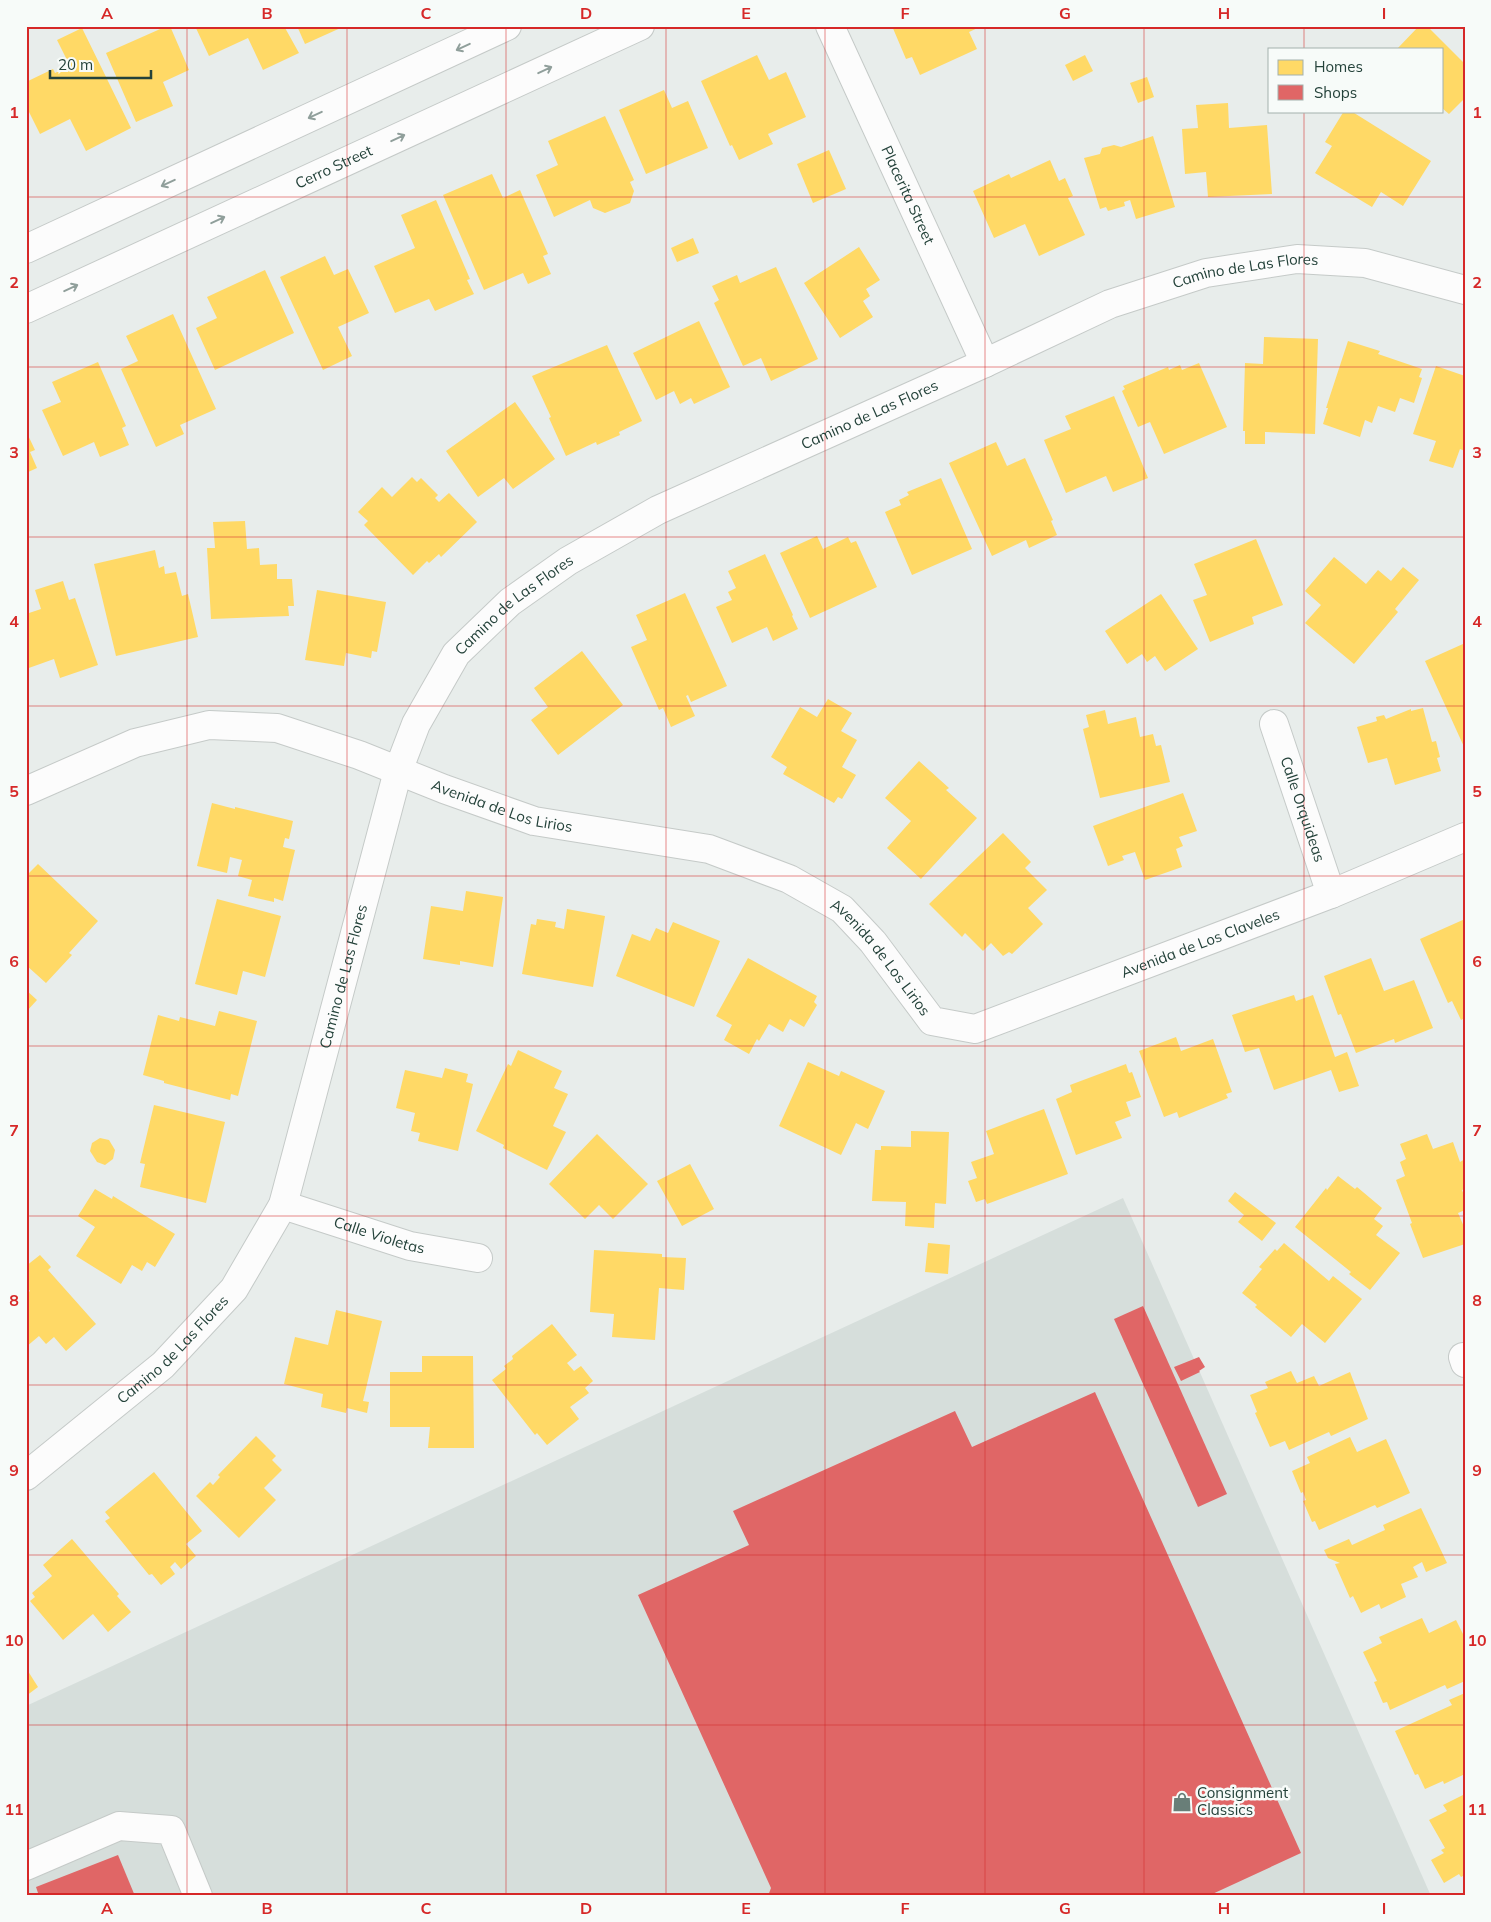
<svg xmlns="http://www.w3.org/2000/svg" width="1491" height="1922" font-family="Mulish,sans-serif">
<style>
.built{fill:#d6dedb}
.homes{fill:#ffd966}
.shops{fill:#e06666}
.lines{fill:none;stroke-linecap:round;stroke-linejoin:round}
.minor-casing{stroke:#c5cac8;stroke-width:30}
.minor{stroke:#fcfcfc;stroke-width:28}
.oneway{stroke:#909f9b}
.grid{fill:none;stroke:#d62828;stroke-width:1;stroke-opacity:0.55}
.labels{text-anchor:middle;stroke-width:5;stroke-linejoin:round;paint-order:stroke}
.street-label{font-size:15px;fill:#24423a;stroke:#f7fbf9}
.poi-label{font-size:15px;fill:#24423a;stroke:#f7fbf9;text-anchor:start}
.neatline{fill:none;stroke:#d62828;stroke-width:2}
.grid-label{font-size:16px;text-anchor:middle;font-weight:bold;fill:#d62828}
</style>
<rect width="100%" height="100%" fill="#e8edeb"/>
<!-- built -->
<path class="built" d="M1123,1198L1431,1896H26V1706Z"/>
<!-- homes -->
<g class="homes">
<path d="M167,26H170L189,70L163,82L173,106L136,122L106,53Z"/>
<path d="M195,26H284L299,53L263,70L248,38L209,56Z"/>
<path d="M297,26H345L305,44Z"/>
<path d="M892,26H982L969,32L977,49L920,75L912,57L906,59Z"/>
<path d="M1419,26H1427L1465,64V98L1449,114L1442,108V49H1397Z"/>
<path d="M82,28L131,128L86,151L70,119L40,134L26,106V82L53,69L55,73L70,66L57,40Z"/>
<path d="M757,55L769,80L786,72L806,117L768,134L773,144L739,160L732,145L730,146L701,81Z"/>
<path d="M1085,55L1093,71L1073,81L1065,65Z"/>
<path d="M1147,77L1154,97L1138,103L1130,83Z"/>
<path d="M664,90L672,108L688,101L708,148L646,174L619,110Z"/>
<path d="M1228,103L1229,128L1267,125L1272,194L1208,197L1206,172L1185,174L1182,129L1198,128L1196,105Z"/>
<path d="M1344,111H1351L1431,161L1403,206L1381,192L1372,207L1315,173L1332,146L1325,142Z"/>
<path d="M605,116L634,180L630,182L634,191L630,203L605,213L593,208L590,200L554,217L536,175L558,165L548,141Z"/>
<path d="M1153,136L1175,207L1136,219L1130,200L1124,202L1125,206L1108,211L1106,207L1100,209L1084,158L1100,154L1102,148L1114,145L1121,147Z"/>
<path d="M829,150L846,189L813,203L797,164Z"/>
<path d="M1050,160L1059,181L1065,178L1073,196L1068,198L1085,235L1039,256L1025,224L994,238L973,191L1009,174L1011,178Z"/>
<path d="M492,174L503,198L520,190L548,254L543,256L551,274L528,284L523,273L484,290L443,195Z"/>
<path d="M436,200L470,279L467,280L474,294L435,311L429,299L395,313L374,266L415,248L401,215Z"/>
<path d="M693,238L699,253L677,262L671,248Z"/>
<path d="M859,247L880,280L866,289L870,296L863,301L873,317L840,338L804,283Z"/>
<path d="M325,256L334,275L348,269L369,313L338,327L352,356L323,370L280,277Z"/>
<path d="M776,267L818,359L771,381L761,358L743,366L714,303L719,300L712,286L737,275L740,283Z"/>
<path d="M265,270L294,333L215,370L196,328L217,318L207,297Z"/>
<path d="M173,314L216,409L180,425L184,434L156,447L121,369L138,361L126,336Z"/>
<path d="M699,321L730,387L694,404L691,398L680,404L674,391L656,400L633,353Z"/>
<path d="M1264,337L1318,339L1315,434L1265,432V444H1245V431H1243L1245,363L1263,364Z"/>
<path d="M1348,341L1380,351L1378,354L1422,369L1419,377L1422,378L1414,403L1400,398L1395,412L1378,406L1372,423L1365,420L1360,437L1323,424L1328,408H1326Z"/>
<path d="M607,345L642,421L619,432L620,435L597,445L596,442L566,456L549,418L551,417L532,376Z"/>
<path d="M98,362L126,426L122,428L129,445L100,457L94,442L63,456L42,410L61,402L52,382Z"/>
<path d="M1199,363L1227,427L1164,454L1150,422L1138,427L1122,391L1125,389L1123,386L1168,367L1169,370L1180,365L1182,370Z"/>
<path d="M1436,366L1465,376V451L1460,449L1453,468L1429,461L1436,441L1413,434Z"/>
<path d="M1114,396L1148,478L1113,492L1106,476L1066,493L1044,440L1071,429L1065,416Z"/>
<path d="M515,402L555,459L513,489L504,478L478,497L446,451Z"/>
<path d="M26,431L35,450L30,452L37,468L26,473Z"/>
<path d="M996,442L1007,466L1025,458L1053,520L1051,521L1057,535L1029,548L1026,540L992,556L949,463Z"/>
<path d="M412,477L417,482L421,478L438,495L435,498L439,502L449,493L477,522L441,557L439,554L429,563L427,561L413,575L364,525L368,521L358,512L382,487L392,497Z"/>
<path d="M941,478L972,549L912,575L885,512L901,505L899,500L909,495L907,492Z"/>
<path d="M245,521L247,549L259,548L260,565L277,564V579H292L294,606H288L289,616L211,619L207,548H215L213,522Z"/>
<path d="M817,536L823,549L848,537L851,543L856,541L877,587L810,618L780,553Z"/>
<path d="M1256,539L1283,605L1252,617L1254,624L1210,642L1193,600L1207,595L1194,564Z"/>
<path d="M155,550L159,568L164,566L165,574L176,572L182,596L188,594L198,637L116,656L94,564Z"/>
<path d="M765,554L793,615L792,616L798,629L773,641L767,627L732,643L716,607L732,600L728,592L736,588L728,571Z"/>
<path d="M1334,557L1366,584L1378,570L1391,581L1403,567L1419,580L1395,609L1398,612L1354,664L1305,623L1321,605L1305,591Z"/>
<path d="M63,581L69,600L75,598L98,665L60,678L54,659L26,669V614L41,609L35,590Z"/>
<path d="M317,590L386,602L377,652L372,651L371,658L346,653L344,666L305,660Z"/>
<path d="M685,593L727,686L691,702L688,695L686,696L695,716L671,727L663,708L659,710L631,647L647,640L636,615Z"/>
<path d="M1161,594L1198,649L1165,671L1155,656L1147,662L1142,654L1127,664L1105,631Z"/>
<path d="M1463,644L1465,649V749L1425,661Z"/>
<path d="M582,651L623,705L558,755L531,720L548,707L534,688Z"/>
<path d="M828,699L852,713L841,731L857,740L842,767L856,775L842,799L838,797L834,803L783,774L787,767L771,757L800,707L817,717Z"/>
<path d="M1423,708L1432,742L1436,741L1440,757L1437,758L1441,771L1395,785L1387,758L1368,763L1357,727L1377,721L1376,717L1384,715L1386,719L1411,709V711Z"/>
<path d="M1105,710L1108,724L1136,717L1140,737L1153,734L1156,746L1161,745L1170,782L1100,798L1083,729L1089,727L1086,715Z"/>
<path d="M919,761L949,788L946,790L977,818L921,879L887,848L911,821L885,798Z"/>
<path d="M1183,793L1197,831L1179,837L1183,846L1176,849L1182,867L1145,880L1135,852L1122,856L1124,860L1108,866L1093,826Z"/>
<path d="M212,803L235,809V807L293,821L289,839L285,838L283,847L295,850L283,901L274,898V902L248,896L252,880L238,876L242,860L230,857L227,873L197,866Z"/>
<path d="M1003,833L1031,862L1025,868L1047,890L1028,908L1043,924L1012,954L1009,952L1003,956L991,943L983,951L965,933L962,937L929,904Z"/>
<path d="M38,864L98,921L69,953L72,955L46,983L26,965V928L29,925L26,922V876Z"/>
<path d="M466,891L503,897L493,967L460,961V965L423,959L431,906L463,911Z"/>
<path d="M217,899L281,916L265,977L243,971L237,995L195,984Z"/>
<path d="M567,909L605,916L593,987L522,974L531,924L536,925L537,919L556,922L555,927L564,929Z"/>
<path d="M1465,919V1018L1461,1020L1452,1001L1448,1003L1420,939Z"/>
<path d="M673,922L720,941L694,1007L616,976L632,934L650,941L656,928L668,933Z"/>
<path d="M748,958L817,996L814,1002L817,1005L804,1027L790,1019L783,1032L769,1024L759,1041L757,1039L749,1054L724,1040L732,1025L716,1016Z"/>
<path d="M1371,958L1384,991L1414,980L1433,1028L1395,1043L1394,1039L1356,1053L1341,1014L1338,1015L1324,976Z"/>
<path d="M26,990L37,1000L26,1012Z"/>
<path d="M1294,995L1296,1001L1313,995L1335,1057L1347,1052L1359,1086L1339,1092L1331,1070L1274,1090L1259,1048L1245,1052L1232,1015Z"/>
<path d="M219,1011L257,1021L238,1096L231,1094L230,1100L164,1083V1081L143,1075L158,1015L179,1021L180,1017L215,1026Z"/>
<path d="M1176,1037L1181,1051L1213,1039L1232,1092L1226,1094L1228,1098L1179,1118L1177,1112L1164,1117L1139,1051Z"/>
<path d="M518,1050L562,1071L554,1088L568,1094L553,1126L566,1132L547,1170L503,1148L504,1145L476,1131L508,1064L511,1066Z"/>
<path d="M808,1062L839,1076L841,1071L885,1091L868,1129L856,1123L841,1155L779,1126Z"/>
<path d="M1126,1064L1129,1073L1132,1072L1141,1097L1126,1102L1131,1116L1115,1122L1122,1138L1076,1155L1056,1099L1072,1092L1070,1085Z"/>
<path d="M445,1068L468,1074L466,1082L473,1084L458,1151L418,1141L420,1133L411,1131L415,1113L396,1108L405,1070L442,1078Z"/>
<path d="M154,1105L225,1122L206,1203L140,1187L145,1164L140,1163Z"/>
<path d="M1044,1109L1068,1174L987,1204L985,1199L976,1202L968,1181L977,1178L971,1162L994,1154L986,1131Z"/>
<path d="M911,1131L949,1132L946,1204L935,1203L934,1228L905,1226L906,1202L872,1201L875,1150H881V1146L911,1147Z"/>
<path d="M597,1134L648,1184L613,1219L599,1205L585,1219L549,1184Z"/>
<path d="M1427,1134L1433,1149L1453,1142L1460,1162L1465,1159V1189L1462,1190L1465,1198V1210L1458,1213L1465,1229V1244L1423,1258L1410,1224L1412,1223L1396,1180L1405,1176L1400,1162L1406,1159L1400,1144Z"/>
<path d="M100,1138L109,1140L115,1150L113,1159L105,1165L97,1162L90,1151L92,1143Z"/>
<path d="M690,1164L714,1209L682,1226L657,1181Z"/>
<path d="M1338,1176L1355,1189L1357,1187L1382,1208L1374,1219L1383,1226L1376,1235L1400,1253L1370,1290L1349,1274L1351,1272L1295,1227L1326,1188L1327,1190Z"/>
<path d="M95,1189L112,1199L113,1196L175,1234L155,1267L147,1262L142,1271L132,1265L121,1284L76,1256L95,1227L78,1216Z"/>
<path d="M1235,1192L1276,1223L1262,1241L1238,1222L1244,1215L1228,1201Z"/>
<path d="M928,1243L950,1245L948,1274L925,1272Z"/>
<path d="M1284,1243L1329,1281L1333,1276L1362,1299L1325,1343L1302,1324L1291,1337L1255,1307L1257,1305L1242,1293L1262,1269L1259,1267L1275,1249L1277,1251Z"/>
<path d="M594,1250L662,1254V1257L686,1258L684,1290L659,1288L655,1340L612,1337L614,1314L590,1312Z"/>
<path d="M40,1255L51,1267L48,1270L96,1324L66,1351L54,1337L46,1344L39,1336L26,1347V1294L30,1291L26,1286V1266Z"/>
<path d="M336,1310L382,1321L363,1401L369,1402L367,1413L347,1408L346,1413L321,1407L323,1394L284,1384L295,1337L328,1345Z"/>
<path d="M552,1324L577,1355L567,1363L574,1371L581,1366L593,1381L585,1388L589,1393L570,1407L579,1419L547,1445L537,1433L535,1435L492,1380L506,1369L504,1366L513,1359L512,1356Z"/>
<path d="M422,1356H473L474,1448H428L430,1427H390V1372H422Z"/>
<path d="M1291,1371L1297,1383L1314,1376L1319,1386L1350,1372L1368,1419L1331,1436L1329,1432L1289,1450L1285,1441L1270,1447L1255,1413L1257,1412L1250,1395L1268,1388L1265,1382Z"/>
<path d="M256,1436L276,1456L272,1460L282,1470L264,1488L276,1500L239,1538L196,1496L210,1482L213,1485L220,1477L218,1475Z"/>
<path d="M1350,1437L1357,1452L1386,1439L1410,1493L1377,1508L1375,1505L1319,1530L1315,1521L1312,1522L1303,1501L1306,1500L1303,1492L1301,1493L1292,1471L1310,1463L1307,1457Z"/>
<path d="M154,1472L202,1531L186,1544L196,1556L181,1569L175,1562L170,1567L175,1574L161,1585L152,1574L149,1575L105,1521L110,1518L105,1512Z"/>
<path d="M1421,1508L1447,1563L1426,1572L1422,1562L1413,1567L1418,1577L1401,1584L1406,1597L1381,1609L1379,1604L1361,1613L1353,1596L1350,1598L1335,1564L1340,1563L1328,1558L1324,1550L1349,1539L1352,1545L1385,1530L1383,1525Z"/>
<path d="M72,1539L119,1594L117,1596L131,1612L108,1632L93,1614L63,1640L30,1601L35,1597L32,1593L52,1576L43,1565Z"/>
<path d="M1422,1618L1429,1633L1456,1620L1465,1638V1681L1447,1689L1445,1685L1390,1710L1387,1702L1383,1703L1374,1682L1377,1681L1363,1652L1382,1643L1379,1637Z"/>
<path d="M26,1668L38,1687L26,1696Z"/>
<path d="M1465,1693V1774L1444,1784L1443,1781L1425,1789L1418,1774L1415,1775L1395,1731L1452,1705L1449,1700Z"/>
<path d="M1465,1794V1875L1461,1877L1459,1874L1444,1883L1431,1860L1444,1853L1441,1850L1445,1848L1429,1820L1447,1811L1443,1805Z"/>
</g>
<!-- shops -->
<g class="shops">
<path d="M1143,1306L1227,1494L1198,1507L1114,1319Z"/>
<path d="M1199,1357L1205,1367L1199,1371L1200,1372L1181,1381L1174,1367Z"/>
<path d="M1095,1392L1301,1853L1208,1896H768L771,1888L638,1595L749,1545L733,1511L955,1411L972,1447Z"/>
<path d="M118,1855L135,1896H39L36,1887Z"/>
</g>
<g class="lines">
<defs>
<g id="minor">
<path id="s1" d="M830,26L985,363"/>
<path d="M26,249L507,26"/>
<path id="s2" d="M26,309L640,26"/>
<path id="s3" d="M1274,724L1331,894"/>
<path id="s4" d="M26,791L135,743L209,725L277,728L359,755L444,789L534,821L709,849L789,879L842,909L873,942L932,1021L975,1029L1331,894L1465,837"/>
<path id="s5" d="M283,1205L410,1246L478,1258"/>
<path d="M1463,1357L1465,1363"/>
<path id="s6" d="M26,1476L163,1365L234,1289L283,1205L398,771L416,724L456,654L510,602L568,561L658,510L985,363L1110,304L1206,273L1297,259L1365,263L1465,290"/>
<path d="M26,1866L119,1826L171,1830L198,1896"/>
</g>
</defs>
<!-- minor casing -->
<use href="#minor" class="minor-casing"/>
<!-- minor -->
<use href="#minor" class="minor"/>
</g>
<!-- one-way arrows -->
<defs><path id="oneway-shaft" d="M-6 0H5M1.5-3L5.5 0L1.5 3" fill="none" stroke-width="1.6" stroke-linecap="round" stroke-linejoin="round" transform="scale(1.25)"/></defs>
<g class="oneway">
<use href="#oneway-shaft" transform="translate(463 47) rotate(155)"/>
<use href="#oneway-shaft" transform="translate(545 70) rotate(-25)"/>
<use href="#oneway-shaft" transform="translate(315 115) rotate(155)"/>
<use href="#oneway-shaft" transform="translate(398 138) rotate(-25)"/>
<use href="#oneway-shaft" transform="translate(168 183) rotate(155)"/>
<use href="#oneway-shaft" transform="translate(218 220) rotate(-25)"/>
<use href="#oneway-shaft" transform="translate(71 288) rotate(-25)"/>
</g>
<!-- grid -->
<path class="grid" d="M187,26V1896M347,26V1896M506,26V1896M666,26V1896M825,26V1896M985,26V1896M1144,26V1896M1304,26V49M1304,111V1896M26,197H1465M26,367H1465M26,537H1465M26,706H1465M26,876H1465M26,1046H1465M26,1216H1465M26,1385H1465M26,1555H1465M26,1725H1465"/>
<!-- icons -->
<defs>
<symbol id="shop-bare" viewBox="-9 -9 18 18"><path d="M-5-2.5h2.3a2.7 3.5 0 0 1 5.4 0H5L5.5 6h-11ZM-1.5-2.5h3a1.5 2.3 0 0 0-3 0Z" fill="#697e78" stroke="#f7fbf9" stroke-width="2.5" paint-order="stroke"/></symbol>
</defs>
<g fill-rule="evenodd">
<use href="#shop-bare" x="1168" y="1788" width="28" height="28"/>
</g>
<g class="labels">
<!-- street labels -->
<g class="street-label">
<text dy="5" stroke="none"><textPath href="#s2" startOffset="339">Cerro Street</textPath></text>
<text dy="5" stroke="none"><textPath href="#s1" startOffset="186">Placerita Street</textPath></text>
<text dy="5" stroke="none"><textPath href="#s6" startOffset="1844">Camino de Las Flores</textPath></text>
<text dy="5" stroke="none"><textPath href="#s6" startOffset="1439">Camino de Las Flores</textPath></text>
<text dy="5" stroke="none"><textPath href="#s6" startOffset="1034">Camino de Las Flores</textPath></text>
<text dy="5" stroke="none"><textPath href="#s4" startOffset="502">Avenida de Los Lirios</textPath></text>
<text dy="5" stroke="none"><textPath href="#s3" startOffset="90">Calle Orquideas</textPath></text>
<text dy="5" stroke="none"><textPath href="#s4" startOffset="1289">Avenida de Los Claveles</textPath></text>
<text dy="5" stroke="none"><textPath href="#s4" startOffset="922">Avenida de Los Lirios</textPath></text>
<text dy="5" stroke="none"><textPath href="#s6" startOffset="614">Camino de Las Flores</textPath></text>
<text dy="5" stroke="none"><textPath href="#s5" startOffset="101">Calle Violetas</textPath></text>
<text dy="5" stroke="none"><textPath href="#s6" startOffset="194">Camino de Las Flores</textPath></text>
</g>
<!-- poi labels -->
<g class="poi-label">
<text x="1197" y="1798">Consignment<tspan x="1197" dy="17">Classics</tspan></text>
</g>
</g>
<!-- border -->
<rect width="1491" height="1922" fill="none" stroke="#f7fbf9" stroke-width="55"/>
<!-- legend -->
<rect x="1268" y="48" width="175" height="65" fill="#f7fbf9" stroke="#a3b1ad"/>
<rect x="1278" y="60" width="25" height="15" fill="#ffd966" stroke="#a3b1ad"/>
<text x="1314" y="72" font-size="15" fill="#24423a">Homes</text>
<rect x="1278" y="85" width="25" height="15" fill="#e06666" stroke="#a3b1ad"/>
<text x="1314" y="98" font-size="15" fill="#24423a">Shops</text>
<!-- scale -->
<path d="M50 70v8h101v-8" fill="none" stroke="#24423a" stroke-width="2.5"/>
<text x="58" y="70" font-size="15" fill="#24423a" stroke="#f7fbf9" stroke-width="4" paint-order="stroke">20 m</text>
<rect x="28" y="28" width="1436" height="1866" class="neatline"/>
<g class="grid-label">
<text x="107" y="19">A</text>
<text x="267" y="19">B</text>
<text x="426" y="19">C</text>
<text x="586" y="19">D</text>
<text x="746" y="19">E</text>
<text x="905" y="19">F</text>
<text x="1065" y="19">G</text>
<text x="1224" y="19">H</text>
<text x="1384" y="19">I</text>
<text x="14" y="118">1</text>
<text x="1477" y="118">1</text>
<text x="14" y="288">2</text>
<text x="1477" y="288">2</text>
<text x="14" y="458">3</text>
<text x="1477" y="458">3</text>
<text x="14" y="627">4</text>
<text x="1477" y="627">4</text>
<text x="14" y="797">5</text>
<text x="1477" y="797">5</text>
<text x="14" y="967">6</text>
<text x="1477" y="967">6</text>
<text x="14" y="1136">7</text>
<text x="1477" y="1136">7</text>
<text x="14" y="1306">8</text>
<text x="1477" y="1306">8</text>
<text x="14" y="1476">9</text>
<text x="1477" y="1476">9</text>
<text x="14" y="1646">10</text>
<text x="1477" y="1646">10</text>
<text x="14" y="1815">11</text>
<text x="1477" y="1815">11</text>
<text x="107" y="1914">A</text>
<text x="267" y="1914">B</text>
<text x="426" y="1914">C</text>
<text x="586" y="1914">D</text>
<text x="746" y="1914">E</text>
<text x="905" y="1914">F</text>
<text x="1065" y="1914">G</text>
<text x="1224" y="1914">H</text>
<text x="1384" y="1914">I</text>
</g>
</svg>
